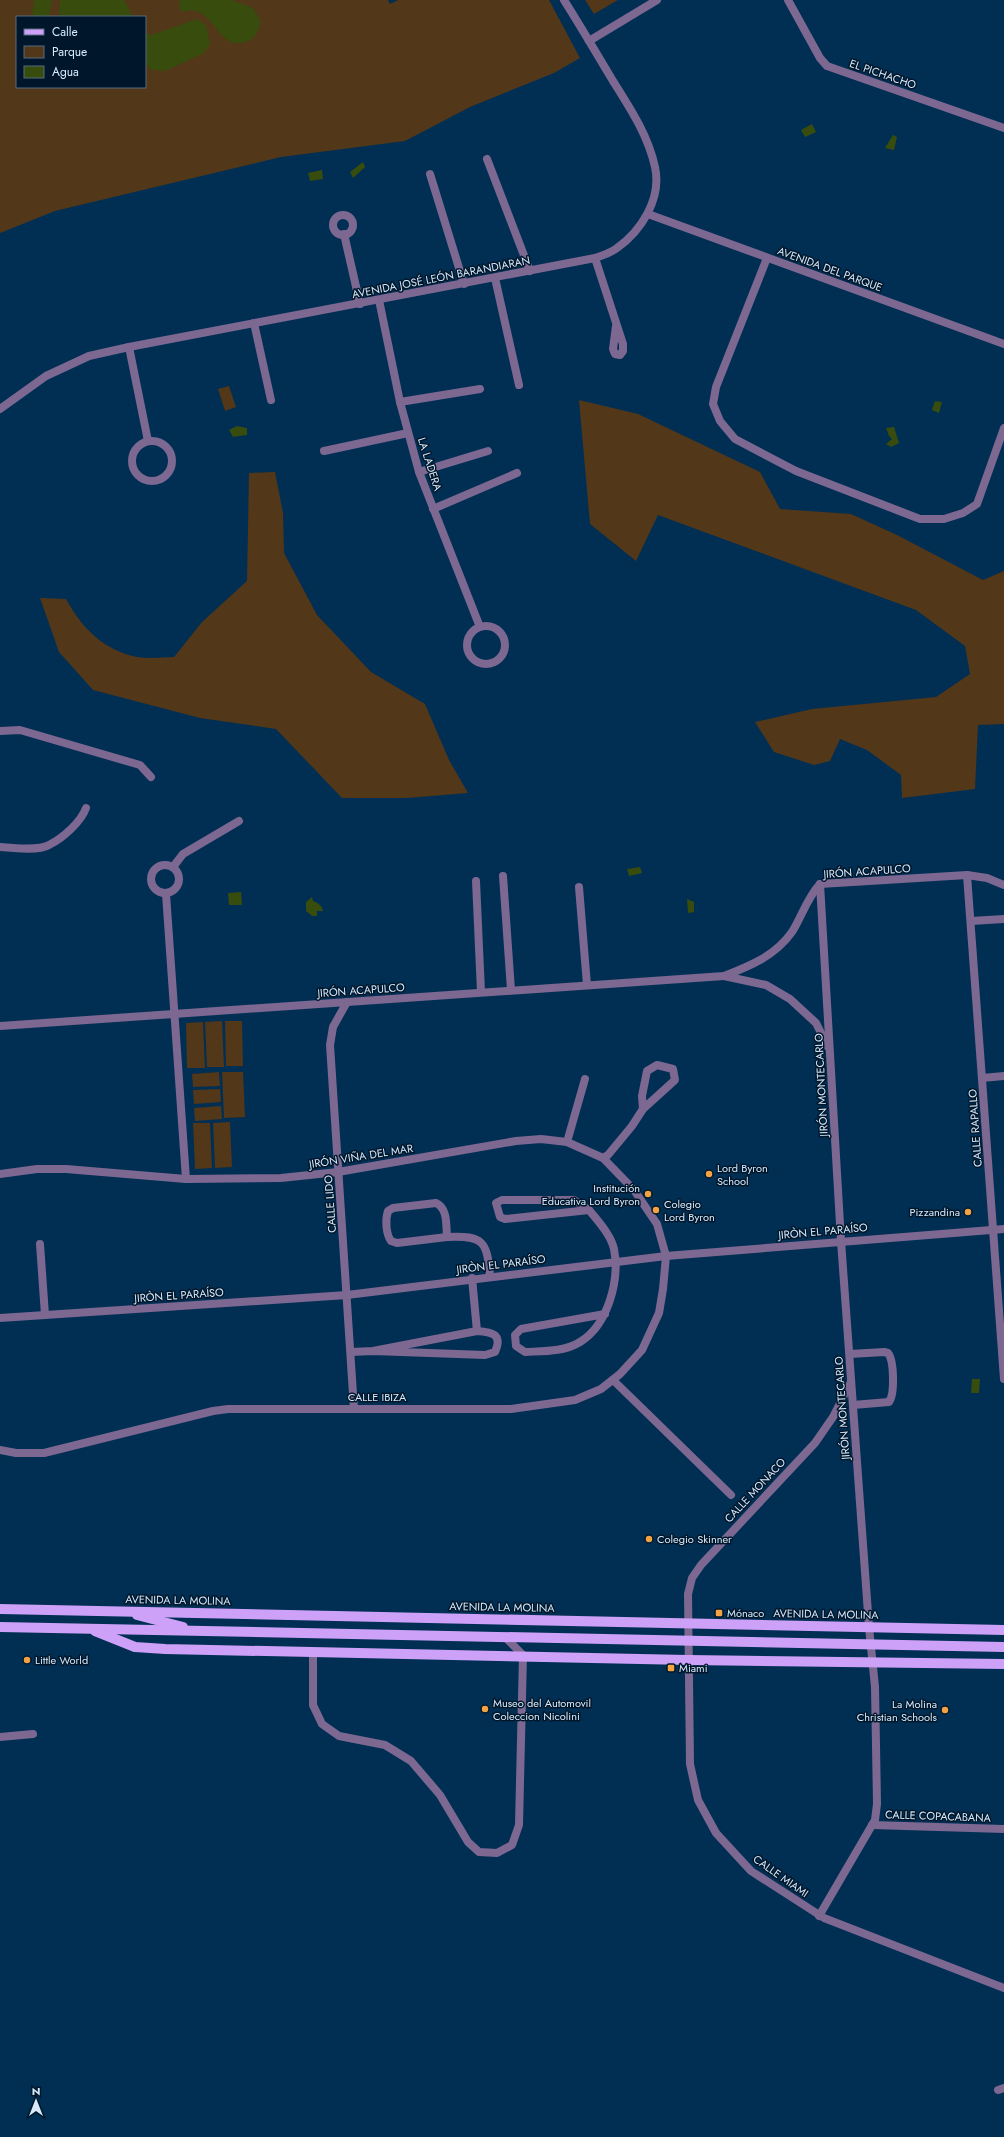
<svg xmlns="http://www.w3.org/2000/svg" width="1004" height="2137" font-family="Jost,sans-serif">
<style>
.green{fill:#523719;fill-rule:evenodd}
.water{fill:#374c0d}
.lines{fill:none;stroke-linecap:round;stroke-linejoin:round}
.minor{stroke:#7d6892;stroke-width:8}
.tertiary{stroke:#7d6892;stroke-width:8}
.primary{stroke:#cda1f7;stroke-width:10}
.poi-dot{fill:#f4a344;stroke:#00172b;stroke-width:1.5}
.labels{text-anchor:middle;stroke-width:3;stroke-linejoin:round;paint-order:stroke}
.street-label{font-size:11px;fill:#d7e9fb;stroke:#00172b}
.poi-label{font-size:11px;fill:#d7e9fb;stroke:#00172b;text-anchor:start}
</style>
<rect width="100%" height="100%" fill="#002f53"/>
<!-- green -->
<g class="green">
<path d="M0,0H388L390,4L398,0H549L580,58L554,73L470,107L405,141L281,157L55,211L0,233ZM17,17H145V87H17Z"/>
<path d="M585,0H618L594,14Z"/>
<path d="M229,386L236,407L225,411L218,389Z"/>
<path d="M579,400L638,414L760,472L780,509L851,514L897,535L983,580L1004,571V724L978,725L975,789L902,798L901,775L867,750L840,739L830,761L814,765L774,752L755,722L812,709L936,697L970,674L965,646L916,610L658,515L636,561L590,524Z"/>
<path d="M275,472L283,513L284,553L317,615L371,672L425,704L449,760L468,793L407,798H342L276,729L200,718L93,690L59,652L40,598L66,599C82,628 103,650 137,657C149,659 163,657 174,657L202,622L247,581L249,473Z"/>
<path d="M222,1021L224,1067H207L205,1022Z"/>
<path d="M225,1021H242L243,1066H226Z"/>
<path d="M203,1022L205,1068H187L186,1023Z"/>
<path d="M219,1072L220,1086L193,1087L192,1074Z"/>
<path d="M222,1072H243L245,1117L224,1118Z"/>
<path d="M220,1089L221,1102L194,1104L193,1090Z"/>
<path d="M221,1106L222,1119L195,1121L194,1108Z"/>
<path d="M230,1122L232,1167L215,1168L213,1123Z"/>
<path d="M193,1123H210L212,1168L195,1169Z"/>
</g>
<!-- water -->
<g class="water">
<path d="M34,0H52L49,17H32Z"/>
<path d="M60,0H124L133,17H59Z"/>
<path d="M179,0H232L253,8L261,21C258,32 256,38 245,42C222,50 216,20 199,12C194,10 186,11 180,11Z"/>
<path d="M197,19L206,25L210,44L204,53L165,71L152,70L145,64V33L151,35Z"/>
<path d="M812,124L816,132L805,137L801,130Z"/>
<path d="M893,135L897,137L894,150L885,148Z"/>
<path d="M363,162L365,167L353,178L350,172Z"/>
<path d="M322,170L323,179L310,181L308,173Z"/>
<path d="M935,401L942,402L939,413L932,410Z"/>
<path d="M237,426L247,428V435L233,437L229,430Z"/>
<path d="M894,427L899,443L891,447L886,444L892,439L889,436L886,428Z"/>
<path d="M640,867L642,873L629,876L627,869Z"/>
<path d="M241,892L242,905H229L228,893Z"/>
<path d="M312,897L313,901C318,903 322,905 323,911H317V916H312L306,911V902Z"/>
<path d="M687,899L694,902V912L688,913Z"/>
<path d="M972,1379H980L979,1393H971Z"/>
</g>
<g class="lines">
<!-- minor -->
<g class="minor">
<path d="M788,0L820,58L827,66L1004,128"/>
<path d="M589,41L657,0"/>
<path d="M487,159L530,271"/>
<path d="M430,174L464,284"/>
<circle cx="343" cy="225" r="10"/>
<path d="M344,234L360,304"/>
<path d="M595,258L623,344V351L620,355L615,354L613,349L616,326"/>
<path d="M767,258L716,387L713,404L720,421L735,439L796,471L920,519H944L963,513L977,504L1004,428"/>
<path d="M495,278L519,385"/>
<path d="M379,300L400,402L419,472L480,627"/>
<path d="M254,323L271,400"/>
<path d="M129,347L148,441"/>
<path d="M400,402L480,389"/>
<circle cx="152" cy="461" r="20"/>
<path d="M324,451L408,433"/>
<path d="M419,472L488,451"/>
<path d="M433,509L517,473"/>
<circle cx="486" cy="645" r="19"/>
<path d="M0,731L20,730L140,765L151,777"/>
<path d="M0,847C12,848 39,851 49,845C63,838 81,822 86,808"/>
<circle cx="165" cy="879" r="14"/>
<path d="M173,867L183,854L239,821"/>
<path d="M967,875L1004,1379"/>
<path d="M503,876L511,990"/>
<path d="M476,881L481,992"/>
<path d="M579,887L587,985"/>
<path d="M166,894L186,1179"/>
<path d="M971,921L1004,919"/>
<path d="M724,976L766,985L790,999L816,1023L828,1047"/>
<path d="M347,1002L333,1027L330,1045L354,1409"/>
<path d="M0,1026L724,976C750,966 775,956 792,932C802,916 807,898 820,884L967,875L987,878L1004,885"/>
<path d="M982,1078L1004,1076"/>
<path d="M567,1142L585,1079"/>
<path d="M603,1158L608,1155L632,1126L643,1109L675,1080L673,1069L657,1065L647,1071L642,1096L643,1109"/>
<path d="M0,1174L37,1169H66L186,1179L281,1178L338,1172L516,1141L541,1139L567,1142L603,1158L634,1190L657,1224L666,1256L663,1289L659,1313L642,1350L620,1374L601,1389L575,1400L511,1409H228L213,1411L44,1453H16L0,1450"/>
<path d="M502,1200H574L589,1210L505,1219L500,1217L496,1203Z"/>
<path d="M436,1203C448,1208 446,1226 447,1237L397,1243L391,1241C386,1234 385,1220 388,1211L393,1208Z"/>
<path d="M589,1210C598,1221 611,1235 614,1249C620,1280 608,1325 580,1342C564,1352 543,1351 525,1352L516,1346L515,1335L521,1329L605,1314"/>
<path d="M447,1237C484,1235 487,1242 490,1276"/>
<path d="M40,1244L45,1315"/>
<path d="M472,1278L477,1331"/>
<path d="M0,1318L347,1295L666,1256L1004,1229"/>
<path d="M351,1352L373,1351L477,1331C492,1332 503,1334 495,1352L485,1355L373,1351"/>
<path d="M850,1354L884,1352L888,1353C894,1360 895,1394 889,1402L853,1405"/>
<path d="M613,1380L731,1495"/>
<path d="M851,1382L833,1417L815,1443L701,1565L692,1578L688,1594L690,1764L698,1800L716,1833L751,1871L824,1918L1004,1988"/>
<path d="M313,1652V1705L322,1724L339,1736L385,1745L411,1761L440,1795L468,1842L479,1852L497,1853L512,1845L519,1825L523,1655L505,1637"/>
<path d="M0,1737L33,1734"/>
<path d="M872,1825L1004,1829"/>
<path d="M819,1916L875,1820L877,1804L875,1687L869,1627L841,1241L820,884"/>
<path d="M998,2090L1004,2088"/>
</g>
<!-- tertiary -->
<g class="tertiary">
<path d="M648,214L1004,344"/>
<path d="M0,409L46,376L89,356L129,347L595,258C603,255 611,253 617,248C641,231 662,199 655,167C648,135 630,108 613,81C597,54 581,27 564,0"/>
</g>
<!-- primary -->
<g class="primary">
<path d="M0,1609L1004,1630"/>
<path d="M137,1615L183,1627"/>
<path d="M0,1627L1004,1647"/>
<path d="M95,1631L135,1647L165,1649L688,1660L1004,1664"/>
</g>
</g>
<!-- markers -->
<g class="poi-dot">
<circle cx="709" cy="1174" r="4"/>
<circle cx="648" cy="1194" r="4"/>
<circle cx="656" cy="1210" r="4"/>
<circle cx="968" cy="1212" r="4"/>
<circle cx="649" cy="1539" r="4"/>
<rect x="715" y="1609" width="8" height="8" rx="2"/>
<circle cx="27" cy="1660" r="4"/>
<rect x="667" y="1664" width="8" height="8" rx="2"/>
<circle cx="485" cy="1709" r="4"/>
<circle cx="945" cy="1710" r="4"/>
</g>
<g class="labels">
<!-- street labels -->
<g class="street-label">
<text transform="translate(883 74) rotate(19)" y="4">EL PICHACHO</text>
<text transform="translate(830 269) rotate(20)" y="4">AVENIDA DEL PARQUE</text>
<text transform="translate(441 277) rotate(-11)" y="4">AVENIDA JOSÉ LEÓN BARANDIARAN</text>
<text transform="translate(430 464) rotate(72)" y="4">LA LADERA</text>
<text transform="translate(867 871) rotate(-4)" y="4">JIRÓN ACAPULCO</text>
<text transform="translate(361 990) rotate(-4)" y="4">JIRÓN ACAPULCO</text>
<text transform="translate(821 1085) rotate(-93)" y="4">JIRÓN MONTECARLO</text>
<text transform="translate(975 1128) rotate(-94)" y="4">CALLE RAPALLO</text>
<text transform="translate(361 1156) rotate(-9)" y="4">JIRÓN VIÑA DEL MAR</text>
<text transform="translate(330 1204) rotate(-94)" y="4">CALLE LIDO</text>
<text transform="translate(823 1231) rotate(-5)" y="4">JIRÒN EL PARAÍSO</text>
<text transform="translate(501 1264) rotate(-7)" y="4">JIRÒN EL PARAÍSO</text>
<text transform="translate(179 1295) rotate(-4)" y="4">JIRÒN EL PARAÍSO</text>
<text x="377" y="1401">CALLE IBIZA</text>
<text transform="translate(842 1408) rotate(-94)" y="4">JIRÓN MONTECARLO</text>
<text transform="translate(755 1490) rotate(-47)" y="4">CALLE MONACO</text>
<text transform="translate(178 1600) rotate(1)" y="4">AVENIDA LA MOLINA</text>
<text transform="translate(502 1607) rotate(1)" y="4">AVENIDA LA MOLINA</text>
<text transform="translate(826 1614) rotate(1)" y="4">AVENIDA LA MOLINA</text>
<text transform="translate(938 1816) rotate(2)" y="4">CALLE COPACABANA</text>
<text transform="translate(781 1876) rotate(35)" y="4">CALLE MIAMI</text>
</g>
<!-- poi labels -->
<g class="poi-label">
<text x="717" y="1172">Lord Byron<tspan x="717" dy="13">School</tspan></text>
<text x="640" y="1192" text-anchor="end">Institución<tspan x="640" dy="13">Educativa Lord Byron</tspan></text>
<text x="664" y="1208">Colegio<tspan x="664" dy="13">Lord Byron</tspan></text>
<text x="960" y="1216" text-anchor="end">Pizzandina</text>
<text x="657" y="1543">Colegio Skinner</text>
<text x="727" y="1617">Mónaco</text>
<text x="35" y="1664">Little World</text>
<text x="679" y="1672">Miami</text>
<text x="493" y="1707">Museo del Automovil<tspan x="493" dy="13">Coleccion Nicolini</tspan></text>
<text x="937" y="1708" text-anchor="end">La Molina<tspan x="937" dy="13">Christian Schools</tspan></text>
</g>
</g>
<!-- legend -->
<rect x="16" y="16" width="130" height="72" fill="#00172b" stroke="#566b7e"/>
<rect x="24" y="29" width="20" height="6" fill="#cda1f7" stroke="#566b7e"/>
<text x="52" y="36" font-size="12" fill="#d7e9fb">Calle</text>
<rect x="24" y="46" width="20" height="12" fill="#523719" stroke="#566b7e"/>
<text x="52" y="56" font-size="12" fill="#d7e9fb">Parque</text>
<rect x="24" y="66" width="20" height="12" fill="#374c0d" stroke="#566b7e"/>
<text x="52" y="76" font-size="12" fill="#d7e9fb">Agua</text>
<!-- north arrow -->
<g transform="translate(36 2101)" stroke="#00172b" stroke-width="3" paint-order="stroke">
<path d="M0-3L7 15L0 10L-7 15Z" fill="#d7e9fb"/>
<text y="-6" font-size="11" font-weight="bold" text-anchor="middle" fill="#d7e9fb">N</text>
</g>
</svg>
